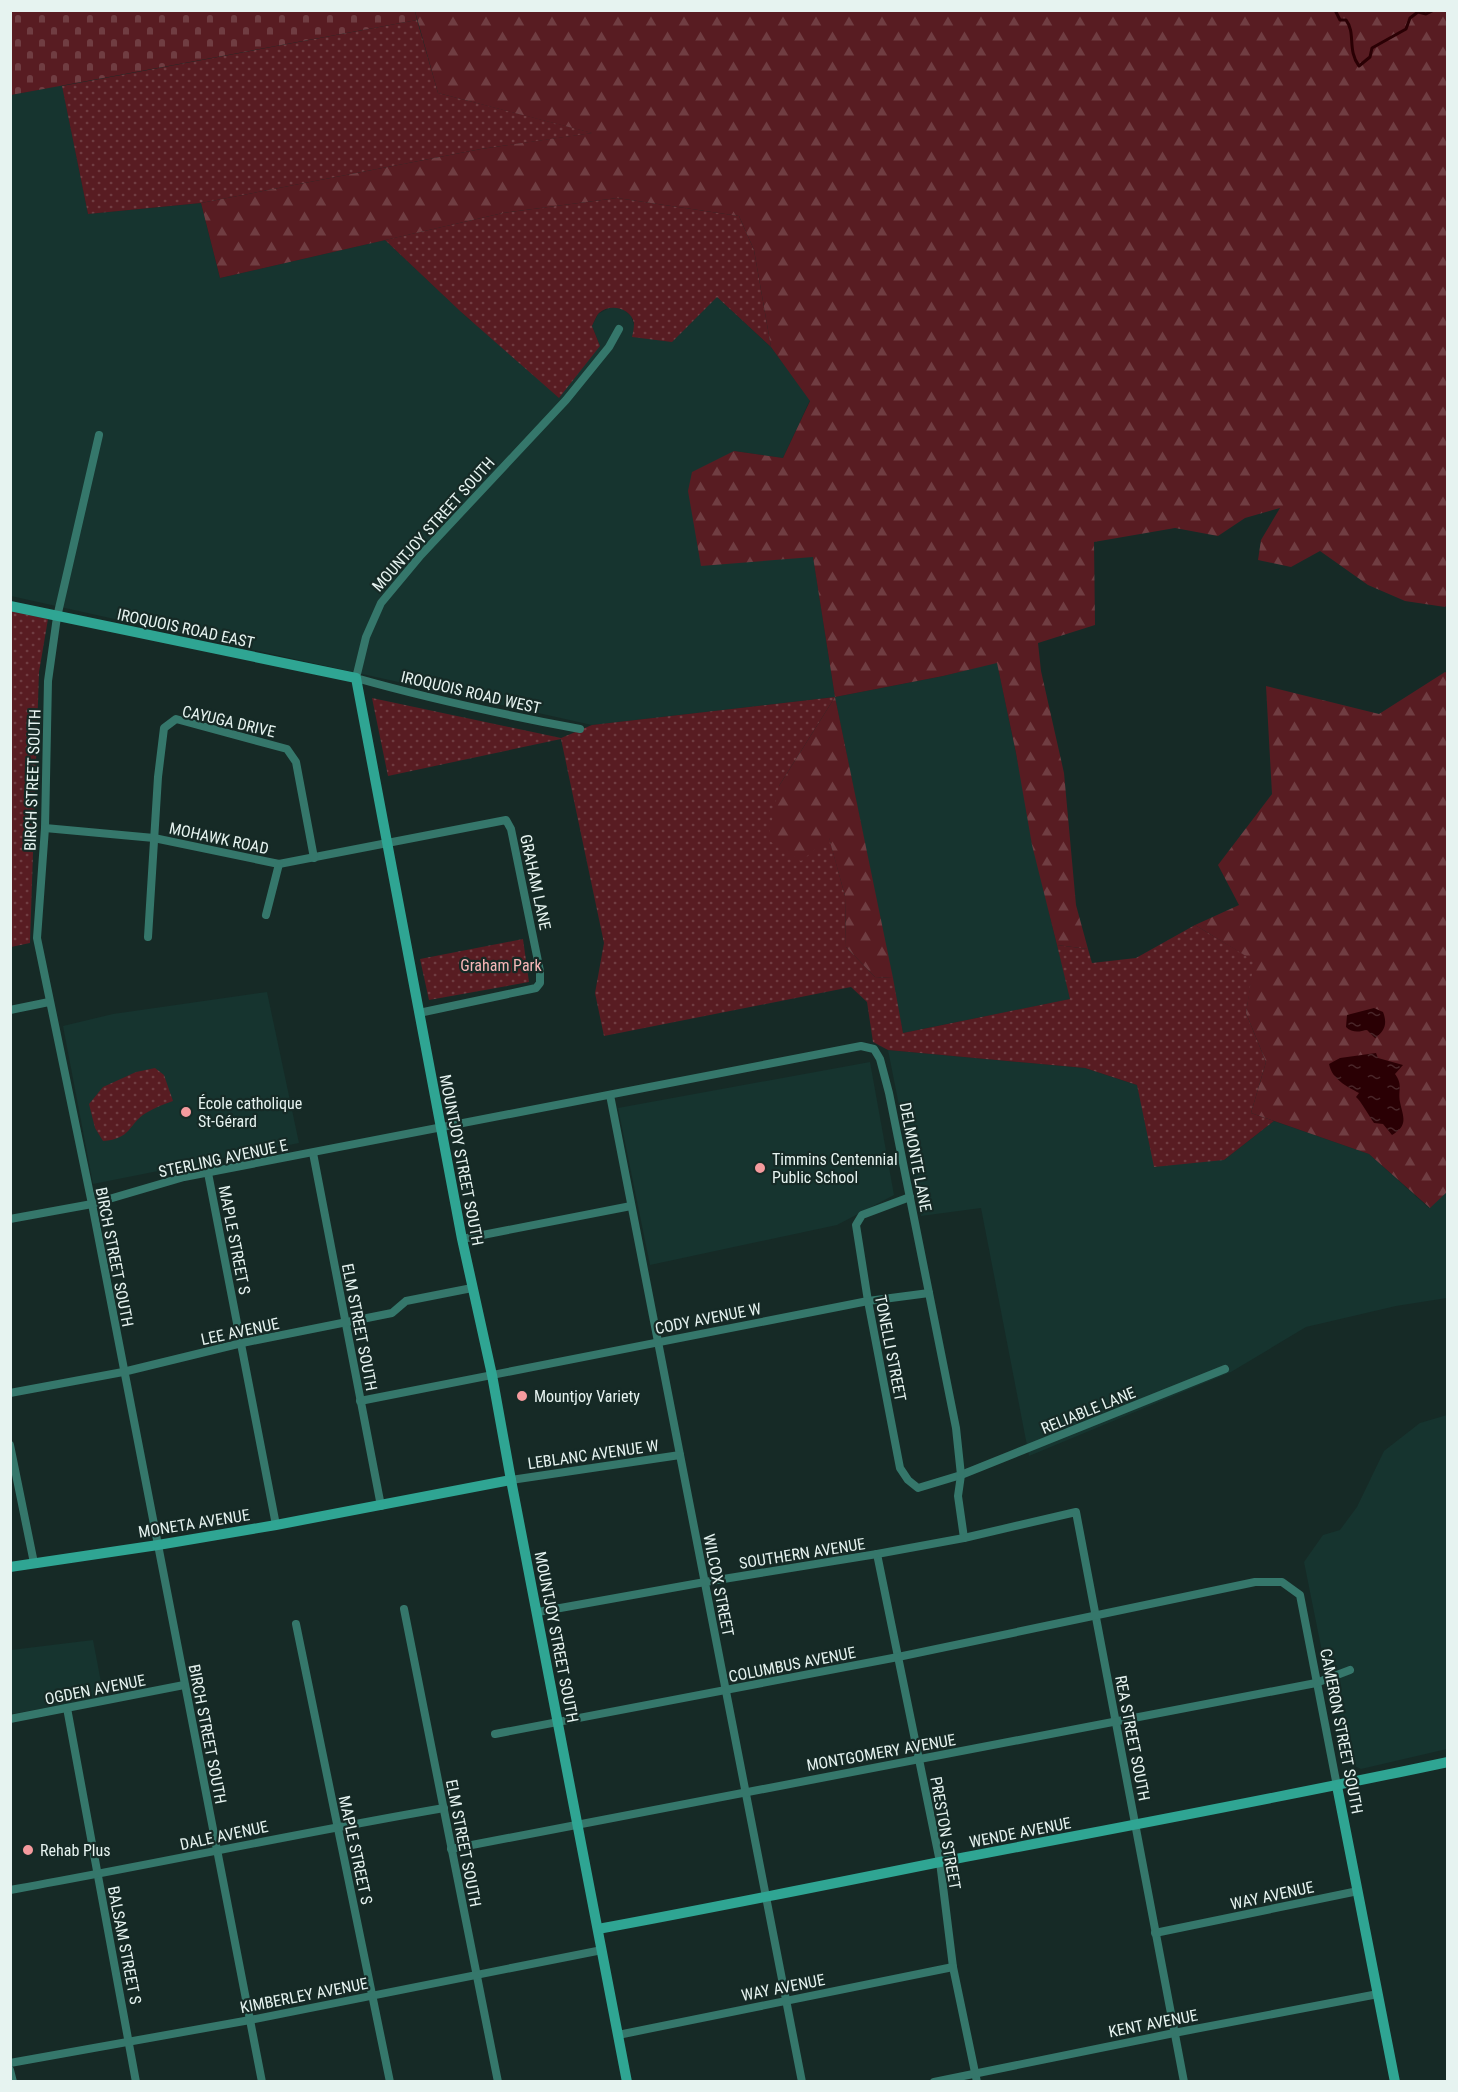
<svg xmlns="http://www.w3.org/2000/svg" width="1458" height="2092" font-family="'Roboto Condensed',sans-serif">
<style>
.built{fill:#16342f}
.green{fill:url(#green-dots)}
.forest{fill:url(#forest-firs)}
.cemetery{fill:url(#cemetery-stones)}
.water{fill:url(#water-ripples)}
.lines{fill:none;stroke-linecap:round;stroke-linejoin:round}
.stream{stroke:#2a0004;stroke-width:3}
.street{stroke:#35776b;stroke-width:8}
.secondary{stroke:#2fa593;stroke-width:10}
.poi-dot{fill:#f59b9e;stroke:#162a26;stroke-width:2}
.labels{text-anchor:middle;stroke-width:4.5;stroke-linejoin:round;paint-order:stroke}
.street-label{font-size:16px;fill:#e6f3f0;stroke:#162a26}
.park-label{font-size:16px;fill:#f7b7b8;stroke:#162a26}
.poi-label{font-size:16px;fill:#e6f3f0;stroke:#162a26;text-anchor:start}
</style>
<defs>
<pattern id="green-dots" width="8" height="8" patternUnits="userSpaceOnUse" patternTransform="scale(1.5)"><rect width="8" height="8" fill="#581c22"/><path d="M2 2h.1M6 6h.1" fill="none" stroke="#703d42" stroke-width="1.8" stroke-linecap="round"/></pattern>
<pattern id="forest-firs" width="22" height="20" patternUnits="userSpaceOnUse" patternTransform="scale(1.5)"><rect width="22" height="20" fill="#581c22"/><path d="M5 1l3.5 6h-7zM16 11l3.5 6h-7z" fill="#703d42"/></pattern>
<pattern id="cemetery-stones" width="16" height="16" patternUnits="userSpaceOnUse" patternTransform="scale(1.5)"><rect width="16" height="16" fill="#581c22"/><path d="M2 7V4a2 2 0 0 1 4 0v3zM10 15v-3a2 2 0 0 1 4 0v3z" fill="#703d42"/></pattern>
<pattern id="water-ripples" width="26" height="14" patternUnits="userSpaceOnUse" patternTransform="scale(1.5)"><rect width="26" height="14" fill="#2a0004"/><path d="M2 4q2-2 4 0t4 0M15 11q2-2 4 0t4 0" fill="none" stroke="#492629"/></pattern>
</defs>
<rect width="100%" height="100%" fill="#162a26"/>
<!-- built -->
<g class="built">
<path d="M62,85L88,214L201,203L220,278L385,240L471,321L600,346L592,326L598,314L611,307L623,309L631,316L634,325L717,297L771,347L810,400L783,458L734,451L813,556L835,697L943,676L997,662L1051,921L1071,999L903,1033L835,697L592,725L11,596V95Z"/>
<path d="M267,992L299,1143L93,1184L63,1026L113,1014Z"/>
<path d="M888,1050L1085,1068L1137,1085L1224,1160L1274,1121L1369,1154L1429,1208L1447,1191V1298L1396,1306L1306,1327L1231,1372L1029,1456L981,1208L921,1216Z"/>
<path d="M870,1062L894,1195L837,1225L650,1265L618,1108Z"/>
<path d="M1447,1415V1749L1361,1769L1344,1761L1304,1562L1323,1535L1340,1530L1357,1507L1384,1451L1420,1423Z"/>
<path d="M93,1640L104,1698L11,1714V1650Z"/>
</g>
<!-- green -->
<g class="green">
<path d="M417,20L438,93L593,133L481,149L201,203L88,214L62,86Z"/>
<path d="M617,198L739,216L754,250L771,347L717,297L672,342L632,337C633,333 634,328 634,323C631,308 610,303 599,313C596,316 594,322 592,326L600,346L559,398L460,311L385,240L503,213Z"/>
<path d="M11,611L48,619L39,672L30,943L11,947Z"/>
<path d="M835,697L779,786L829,837L845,896L846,947L875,977L893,978L903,1033L1070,999L1057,945L1088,949L1092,963L1136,958L1195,925L1255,961L1246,1013L1266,1062L1251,1113L1274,1121L1224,1160L1154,1167L1137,1085L1085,1068L888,1050L873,1042L867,1002L851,987L604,1036L595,993L604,943L561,739L388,776L372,698L561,738L592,725Z"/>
<path d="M523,939L529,982L429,1000L420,959Z"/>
<path d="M155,1068L164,1075L173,1101C164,1104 154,1108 146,1113C128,1124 132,1139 103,1141L95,1128L89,1104L103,1087L136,1072Z"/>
</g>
<!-- forest -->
<g class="forest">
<path d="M415,11H1447V605L1445,607L1405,601L1368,585L1320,551L1291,567L1258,560L1261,540L1280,508L1245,518L1218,536L1175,528L1094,542L1095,625L1038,643L1041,671L1064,773L1076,905L1088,949L1057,945L1032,845L1016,753L997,663L943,676L835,697L893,978L875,977L846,947L845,896L829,838L801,861L768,840L779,786L835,697L813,557L701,566L688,491L692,472L734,451L783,458L810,401L771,347L754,250L739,216L617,198L503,213L220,278L201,203L481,149L592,133L438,93Z"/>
<path d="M1445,672L1447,673L1448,1191L1430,1208L1369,1154L1251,1113L1266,1062L1246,1013L1254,961L1195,925L1239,905L1218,865L1272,794L1266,686L1379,714Z"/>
</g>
<!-- cemetery -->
<path class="cemetery" d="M415,11L417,20L11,95V11Z"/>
<!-- water -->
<g class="water">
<path d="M1374,1008L1383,1012C1387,1022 1386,1031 1375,1038L1367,1030C1359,1032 1352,1033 1346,1027L1347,1015Z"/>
<path d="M1376,1053L1378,1058L1403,1065L1395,1074C1403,1085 1398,1089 1400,1102C1403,1117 1409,1125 1392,1135L1383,1124L1374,1123C1369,1116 1361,1101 1356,1097L1359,1093C1346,1086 1332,1079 1329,1064L1340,1058Z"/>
</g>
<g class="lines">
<!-- stream -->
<path class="stream" d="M1335,10L1340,20H1346C1356,33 1347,50 1359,66L1370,57L1372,48L1406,29L1410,18L1418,12L1426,14L1434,10"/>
<!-- street -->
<g class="street">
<path d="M99,435L57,617L48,681L45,828L37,938L92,1204L262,2082"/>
<path d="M580,729C505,715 430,699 356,678L366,637L381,603L421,555L566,400L609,347L619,329"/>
<path d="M45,828L154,838L279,864L506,820L511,829L540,971V983L536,988L419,1013"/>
<path d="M266,915L279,864"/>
<path d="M148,937L158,777L164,728L176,719L287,749L296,762L314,858"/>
<path d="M10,1010L49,1002"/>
<path d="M610,1095L802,2082"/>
<path d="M313,1153L381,1506"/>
<path d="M208,1173L276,1525"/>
<path d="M910,1197L862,1215L856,1225L868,1301L900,1468L908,1480L918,1488L961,1475L1225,1369"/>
<path d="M10,1219L92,1204L184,1177L861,1046L874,1049L880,1059L889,1093L956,1428L961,1475L958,1496L964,1538"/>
<path d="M462,1239L631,1206"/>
<path d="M10,1393L123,1372L242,1343L392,1313L406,1301L472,1288"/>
<path d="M360,1401L868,1301L929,1293"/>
<path d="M10,1445L34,1563"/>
<path d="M511,1480L680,1455"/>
<path d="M877,1554L940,1862L953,1967L977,2082"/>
<path d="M404,1609L498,2082"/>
<path d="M538,1612L705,1582L877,1554L964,1538L1076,1512L1184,2082"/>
<path d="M296,1624L390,2082"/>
<path d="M67,1708L136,2082"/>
<path d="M10,1719L184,1685"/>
<path d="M495,1734L898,1657L1255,1582H1282L1300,1595L1337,1786"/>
<path d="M451,1849L1316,1683L1350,1670"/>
<path d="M10,1890C155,1864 299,1833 444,1808"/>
<path d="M1155,1933L1358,1891"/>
<path d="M618,2035L953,1967"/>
<path d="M10,2063L250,2020L602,1950"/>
<path d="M10,2070L13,2082"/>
<path d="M934,2082L1174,2033L1378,1994"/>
</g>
<!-- secondary -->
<g class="secondary">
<path d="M10,606L356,678L462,1239L492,1375L511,1480L627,2082"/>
<path d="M10,1567L158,1545L276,1525L511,1480"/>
<path d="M1337,1786L1395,2082"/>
<path d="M598,1929C712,1908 826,1885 940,1862C1110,1829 1279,1798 1448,1762"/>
</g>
</g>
<!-- markers -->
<g class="poi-dot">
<circle cx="186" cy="1112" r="6"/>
<circle cx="760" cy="1168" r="6"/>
<circle cx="522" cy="1396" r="6"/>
<circle cx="28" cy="1850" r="6"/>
</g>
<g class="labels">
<!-- street labels -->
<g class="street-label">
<text transform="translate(433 524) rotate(-48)" y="6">MOUNTJOY STREET SOUTH</text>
<text transform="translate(186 628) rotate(12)" y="6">IROQUOIS ROAD EAST</text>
<text transform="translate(471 692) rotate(13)" y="6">IROQUOIS ROAD WEST</text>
<text transform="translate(229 721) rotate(13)" y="6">CAYUGA DRIVE</text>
<text transform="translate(32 780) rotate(-88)" y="6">BIRCH STREET SOUTH</text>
<text transform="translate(219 838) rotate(12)" y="6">MOHAWK ROAD</text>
<text transform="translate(536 882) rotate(78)" y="6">GRAHAM LANE</text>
<text transform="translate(916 1157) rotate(79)" y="6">DELMONTE LANE</text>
<text transform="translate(223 1158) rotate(-12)" y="6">STERLING AVENUE E</text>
<text transform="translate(462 1160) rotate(79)" y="6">MOUNTJOY STREET SOUTH</text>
<text transform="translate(235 1240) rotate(79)" y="6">MAPLE STREET S</text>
<text transform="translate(115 1257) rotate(79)" y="6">BIRCH STREET SOUTH</text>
<text transform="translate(708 1318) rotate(-11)" y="6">CODY AVENUE W</text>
<text transform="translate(360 1327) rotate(79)" y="6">ELM STREET SOUTH</text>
<text transform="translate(240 1331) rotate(-12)" y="6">LEE AVENUE</text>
<text transform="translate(891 1348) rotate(79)" y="6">TONELLI STREET</text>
<text transform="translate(1088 1410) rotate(-22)" y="6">RELIABLE LANE</text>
<text transform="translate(593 1454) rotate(-8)" y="6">LEBLANC AVENUE W</text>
<text transform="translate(194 1523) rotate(-9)" y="6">MONETA AVENUE</text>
<text transform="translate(802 1553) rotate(-9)" y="6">SOUTHERN AVENUE</text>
<text transform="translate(719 1585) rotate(79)" y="6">WILCOX STREET</text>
<text transform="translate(557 1637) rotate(79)" y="6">MOUNTJOY STREET SOUTH</text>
<text transform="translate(792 1664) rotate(-11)" y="6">COLUMBUS AVENUE</text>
<text transform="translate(95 1689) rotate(-11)" y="6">OGDEN AVENUE</text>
<text transform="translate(1342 1731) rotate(79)" y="6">CAMERON STREET SOUTH</text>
<text transform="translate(208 1734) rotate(79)" y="6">BIRCH STREET SOUTH</text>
<text transform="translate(1133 1738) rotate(79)" y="6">REA STREET SOUTH</text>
<text transform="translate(881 1752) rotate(-10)" y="6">MONTGOMERY AVENUE</text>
<text transform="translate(1020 1832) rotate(-11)" y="6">WENDE AVENUE</text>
<text transform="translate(946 1833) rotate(80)" y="6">PRESTON STREET</text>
<text transform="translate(224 1835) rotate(-12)" y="6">DALE AVENUE</text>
<text transform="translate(464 1843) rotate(79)" y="6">ELM STREET SOUTH</text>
<text transform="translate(356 1850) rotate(78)" y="6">MAPLE STREET S</text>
<text transform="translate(1272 1895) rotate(-12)" y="6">WAY AVENUE</text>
<text transform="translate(125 1945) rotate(79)" y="6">BALSAM STREET S</text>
<text transform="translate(783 1987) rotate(-11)" y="6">WAY AVENUE</text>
<text transform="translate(304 1995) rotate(-11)" y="6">KIMBERLEY AVENUE</text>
<text transform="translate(1153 2023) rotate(-11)" y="6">KENT AVENUE</text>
</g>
<!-- park labels -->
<g class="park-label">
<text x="501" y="971">Graham Park</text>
</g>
<!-- poi labels -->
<g class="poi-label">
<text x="198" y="1109">École catholique<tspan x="198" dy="18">St-Gérard</tspan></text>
<text x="772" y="1165">Timmins Centennial<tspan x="772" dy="18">Public School</tspan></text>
<text x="534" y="1402">Mountjoy Variety</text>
<text x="40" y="1856">Rehab Plus</text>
</g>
</g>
<!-- border -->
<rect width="1458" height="2092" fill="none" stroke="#e6f3f0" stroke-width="24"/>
</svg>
